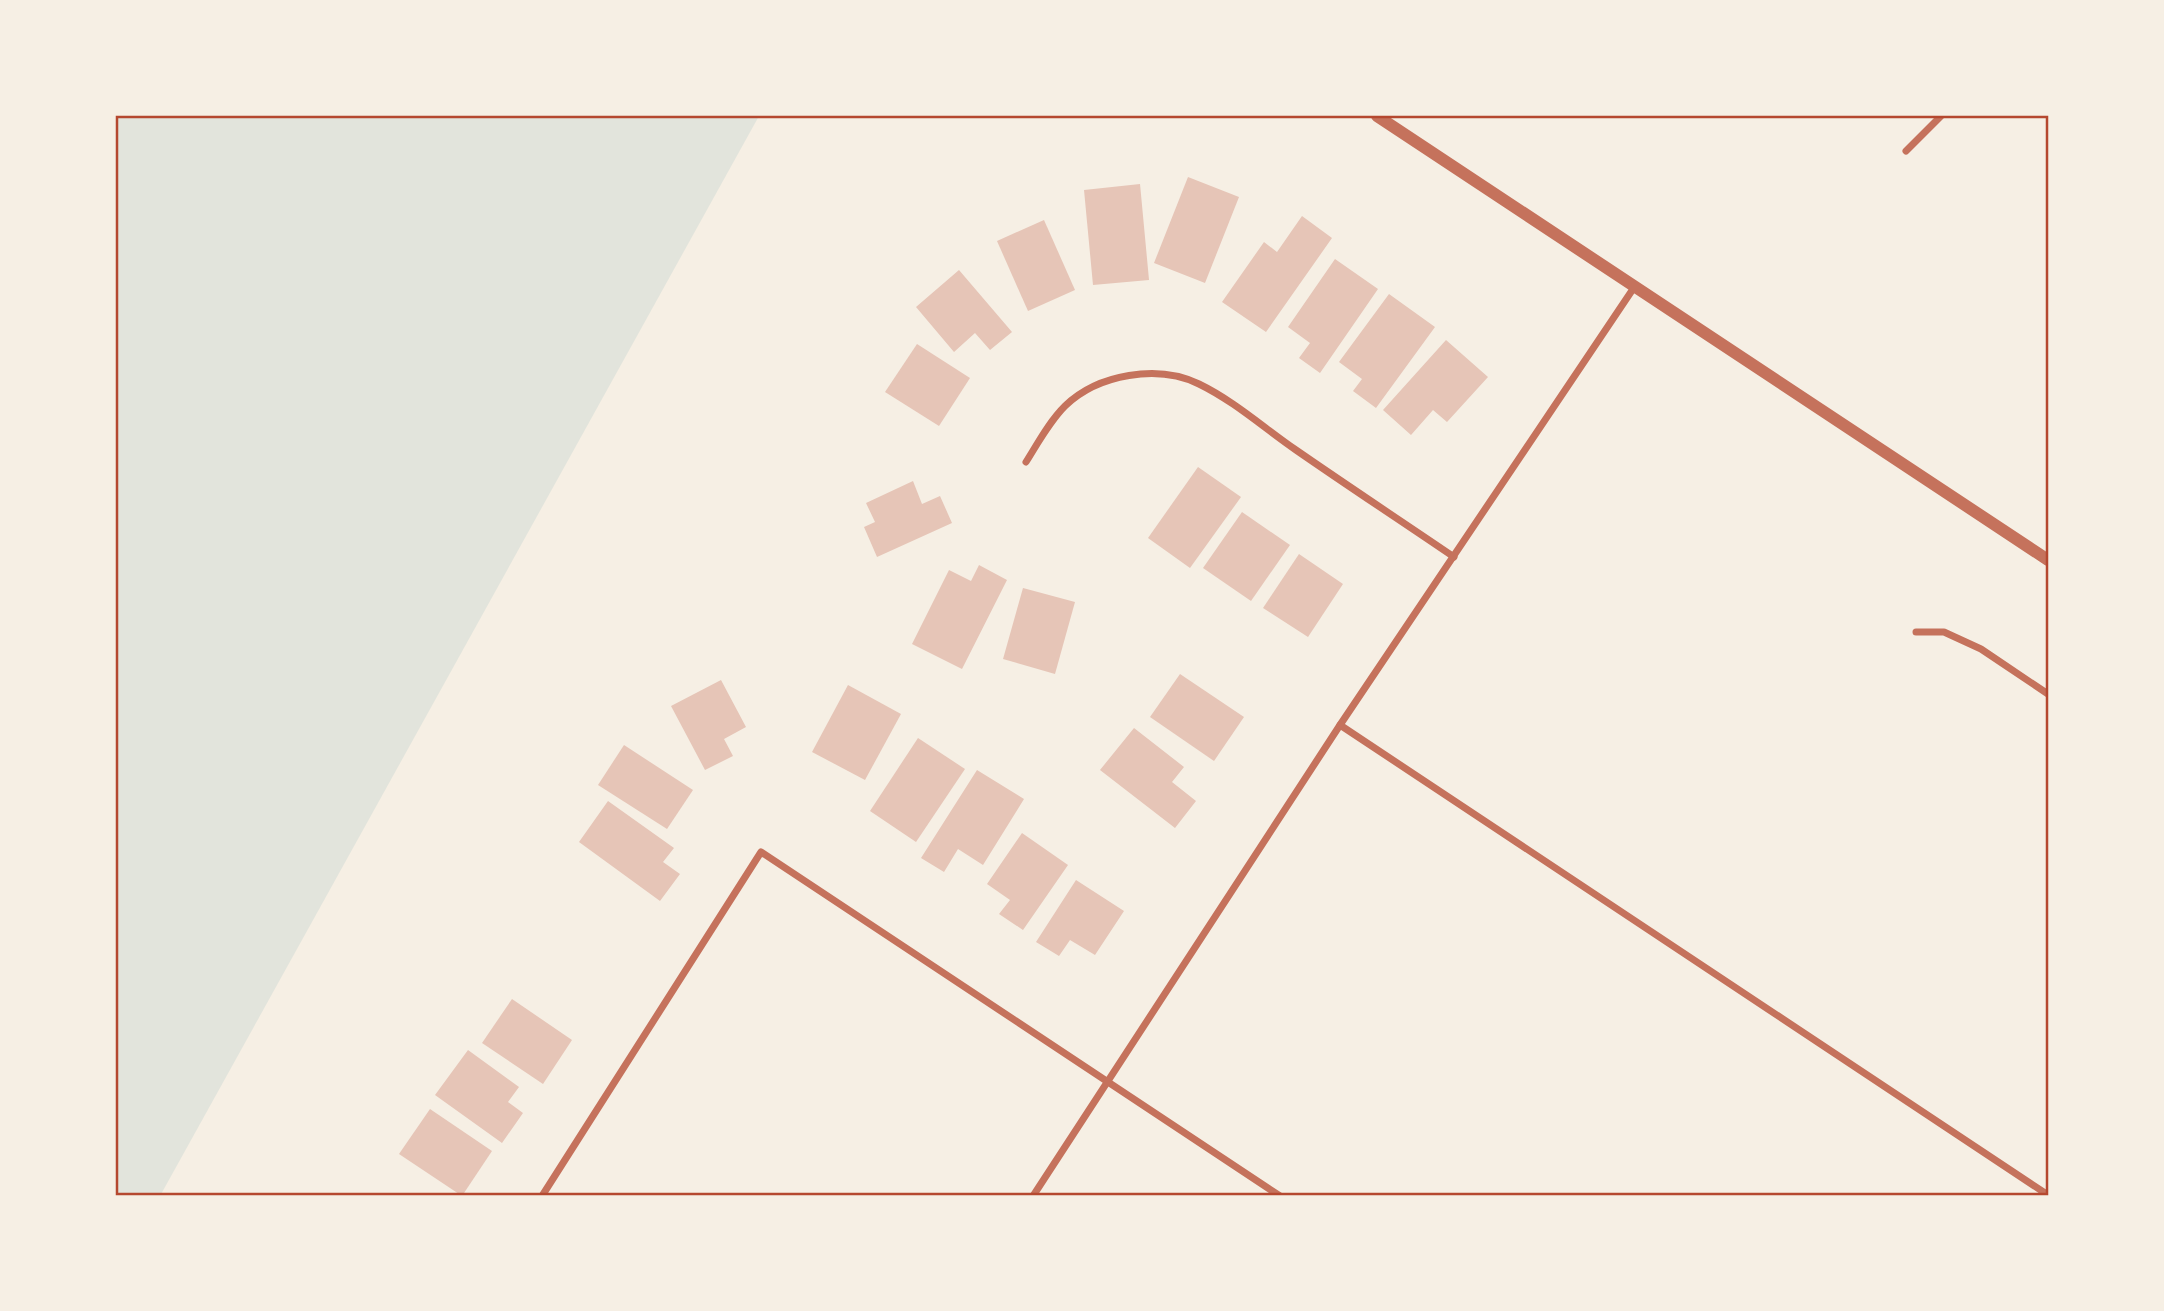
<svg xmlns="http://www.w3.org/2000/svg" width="2164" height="1311" font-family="Cabin,sans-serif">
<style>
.green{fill:#e2e4dc}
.building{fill:#e6c5b7}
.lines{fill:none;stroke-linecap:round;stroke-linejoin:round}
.minor{stroke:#c5725c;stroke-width:7}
.tertiary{stroke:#c5725c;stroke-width:12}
.neatline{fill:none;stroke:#b5482f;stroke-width:2.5}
</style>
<rect width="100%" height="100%" fill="#f6efe4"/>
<!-- green -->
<path class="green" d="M116,116H759L160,1196L116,1195Z"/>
<!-- building -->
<g class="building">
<path d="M1188,177L1239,197L1205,283L1154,263Z"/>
<path d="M1140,184L1149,280L1093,285L1084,190Z"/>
<path d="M1302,216L1332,238L1266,332L1222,302L1264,242L1277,252Z"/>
<path d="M1044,220L1075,290L1028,311L997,241Z"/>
<path d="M1335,259L1378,289L1320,373L1299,358L1310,343L1288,327Z"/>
<path d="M959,270L1012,332L990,350L975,333L954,352L916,307Z"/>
<path d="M1389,294L1435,327L1376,408L1353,391L1362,379L1339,362Z"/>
<path d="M1446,340L1488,377L1447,422L1433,410L1411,435L1383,410Z"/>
<path d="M917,344L970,378L939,426L885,392Z"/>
<path d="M1198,467L1241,497L1190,568L1148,538Z"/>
<path d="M913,481L922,504L940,496L952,523L877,557L864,527L875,522L866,503Z"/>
<path d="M1242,512L1290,545L1251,601L1203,568Z"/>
<path d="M1299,554L1343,584L1308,637L1263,608Z"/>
<path d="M979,565L1007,580L962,669L912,644L949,570L971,581Z"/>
<path d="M1023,588L1075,602L1055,674L1003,659Z"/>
<path d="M1180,674L1244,717L1214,761L1150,717Z"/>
<path d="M721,680L746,727L724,739L733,756L705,770L671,706Z"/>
<path d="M848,685L901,714L865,780L812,752Z"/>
<path d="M1134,728L1184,767L1172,782L1196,801L1175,828L1100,770Z"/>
<path d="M918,738L965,769L916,842L870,811Z"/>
<path d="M624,745L693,790L667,829L598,785Z"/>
<path d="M977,770L1024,799L983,865L958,849L944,872L921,858Z"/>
<path d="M608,801L674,848L663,862L680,874L660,901L579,842Z"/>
<path d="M1022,833L1068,865L1023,930L999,914L1010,900L987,884Z"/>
<path d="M1076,880L1124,911L1095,955L1070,940L1059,956L1036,942Z"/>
<path d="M512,999L572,1040L543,1084L482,1043Z"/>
<path d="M468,1050L519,1087L508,1102L523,1113L502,1143L435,1095Z"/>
<path d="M430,1109L492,1151L462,1196L399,1154Z"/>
</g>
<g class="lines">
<!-- minor -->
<g class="minor">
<path d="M1906,151L1941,116"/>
<path d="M1026,462C1038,443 1049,422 1065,406C1098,374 1158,364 1199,384C1234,401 1264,428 1296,450C1348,486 1401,521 1454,557"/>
<path d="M1916,632H1944L1981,649L2048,694"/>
<path d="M1340,725L2048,1195"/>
<path d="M542,1196L761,852L1280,1196"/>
<path d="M1033,1196L1340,725L1635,286"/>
</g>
<!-- tertiary -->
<path class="tertiary" d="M1377,116L2048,560"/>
</g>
<!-- border -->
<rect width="2164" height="1311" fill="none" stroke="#f6efe4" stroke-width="234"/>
<rect x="117" y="117" width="1930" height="1077" class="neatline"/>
</svg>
